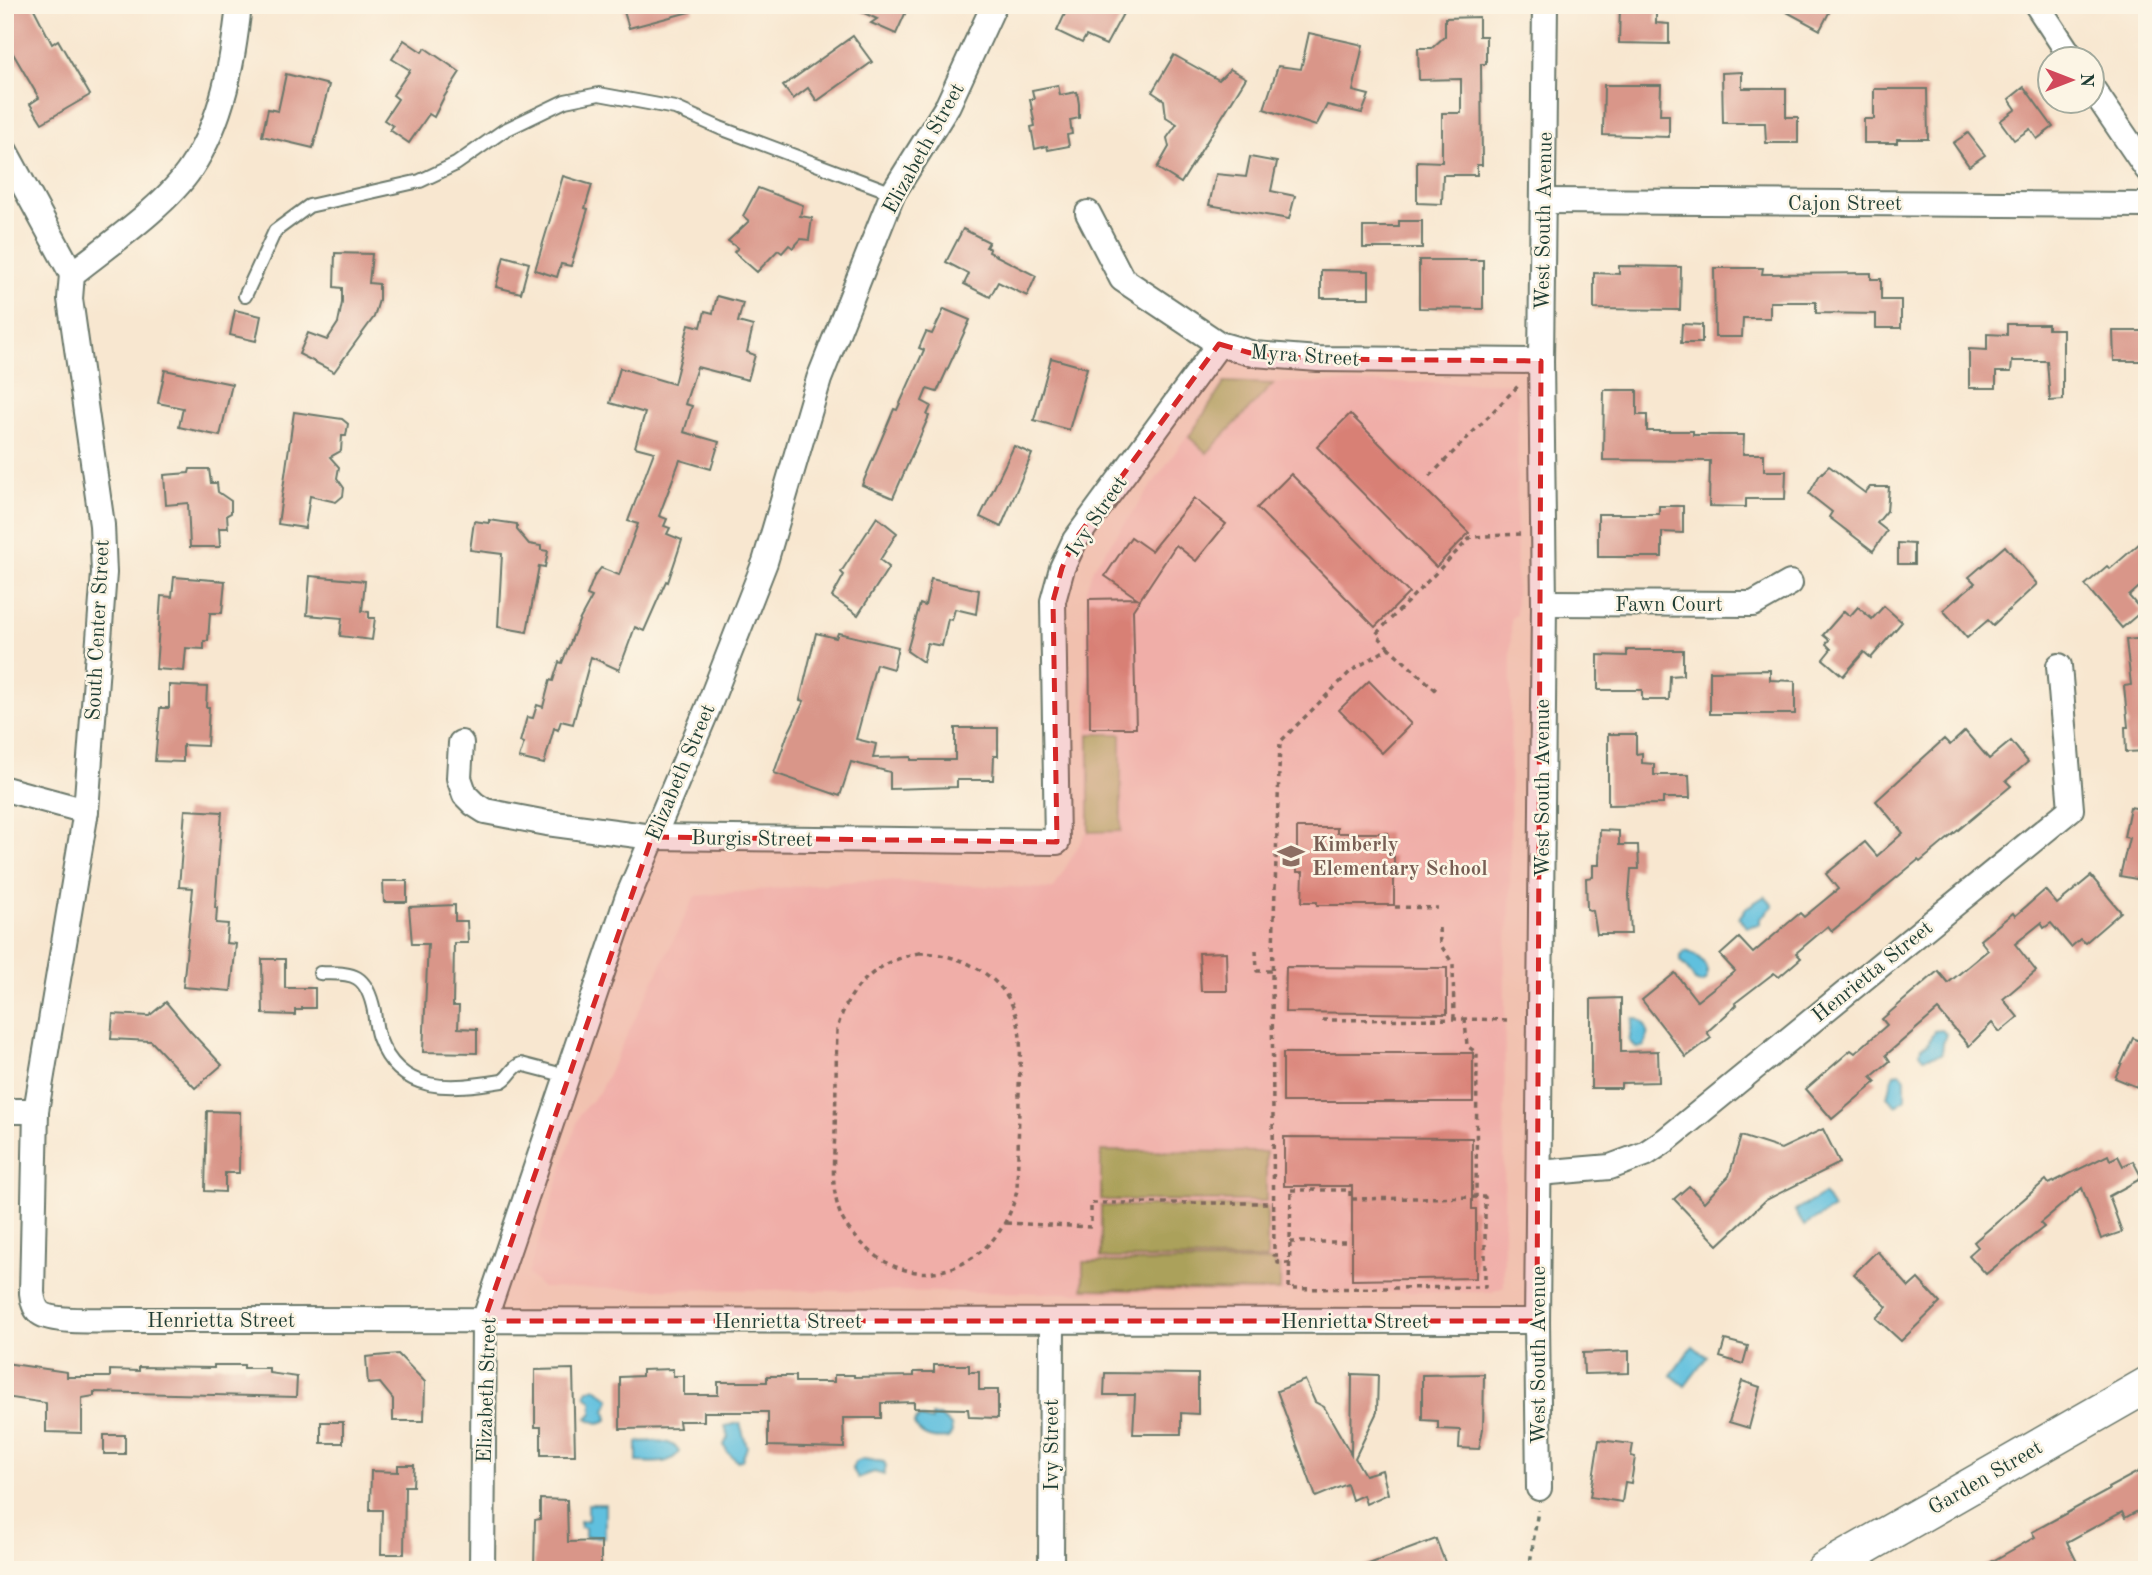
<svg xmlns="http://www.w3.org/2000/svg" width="2152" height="1575" font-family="'Old Standard TT',serif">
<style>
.built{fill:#f7d0c9}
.green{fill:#a0c068;stroke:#607e4e;stroke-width:2}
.water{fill:#60c0de;stroke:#407e89;stroke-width:2}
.building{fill:#d99689}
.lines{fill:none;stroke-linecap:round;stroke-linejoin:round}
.lane-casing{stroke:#6b786b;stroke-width:16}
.street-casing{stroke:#6b786b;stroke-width:28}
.secondary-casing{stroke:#6b786b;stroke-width:38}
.path{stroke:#6b786b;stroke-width:3.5;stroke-dasharray:5 5;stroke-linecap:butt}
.lane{stroke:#fff;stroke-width:12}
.street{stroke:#fff;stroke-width:24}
.secondary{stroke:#fff;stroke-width:35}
.marked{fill:#d62828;fill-opacity:0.2;stroke:#d62828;stroke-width:5;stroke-dasharray:14 9;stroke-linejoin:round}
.labels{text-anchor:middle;stroke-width:5;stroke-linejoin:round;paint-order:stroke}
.street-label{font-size:21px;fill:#1f3d34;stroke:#fcf5e5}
.education-label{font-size:21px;font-weight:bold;fill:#785e54;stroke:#fcf5e5;text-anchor:start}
</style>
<rect width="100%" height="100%" fill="#fcf5e5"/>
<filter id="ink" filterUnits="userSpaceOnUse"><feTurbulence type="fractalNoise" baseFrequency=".0143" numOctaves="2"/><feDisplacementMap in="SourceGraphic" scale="14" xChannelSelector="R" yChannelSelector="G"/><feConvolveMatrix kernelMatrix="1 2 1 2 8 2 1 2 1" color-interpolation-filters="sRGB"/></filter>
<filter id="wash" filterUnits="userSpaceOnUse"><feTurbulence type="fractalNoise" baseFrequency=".00686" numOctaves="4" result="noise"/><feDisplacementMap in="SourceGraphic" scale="28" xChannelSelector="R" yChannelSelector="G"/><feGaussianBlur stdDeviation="1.57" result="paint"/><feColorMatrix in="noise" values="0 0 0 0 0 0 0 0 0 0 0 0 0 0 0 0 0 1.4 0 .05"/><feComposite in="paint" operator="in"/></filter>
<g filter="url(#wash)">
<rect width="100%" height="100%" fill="#f8e7d0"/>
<!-- built -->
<path class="built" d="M1225,382L1508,383L1518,396L1516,615L1511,618L1510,915L1505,952L1504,1287L1492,1292L1074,1293L542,1288L528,1274L580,1113L599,1092L695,896L865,880L1053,889L1087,831L1086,590L1093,568Z"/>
<!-- green -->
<g class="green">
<path d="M1225,382L1273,384L1207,453L1189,437Z"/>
<path d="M1089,734H1121V831L1089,832Z"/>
<path d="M1101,1151L1266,1152V1201L1101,1200Z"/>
<path d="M1101,1206H1267V1259L1101,1258Z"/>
<path d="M1275,1261V1266H1280V1291L1083,1289V1262Z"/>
</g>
<!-- water -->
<g class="water">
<path d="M1765,896L1773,906L1760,919V924L1746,927L1739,918L1746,908Z"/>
<path d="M1686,951C1700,956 1711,966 1706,981L1700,983L1695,981L1689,971L1680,961V956Z"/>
<path d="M1633,1018C1648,1021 1651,1036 1643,1047L1636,1048L1629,1041Z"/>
<path d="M1942,1030L1946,1034L1943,1043L1942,1054L1924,1058L1920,1053L1921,1047L1928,1044L1934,1031Z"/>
<path d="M1901,1073L1905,1078V1099L1896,1106L1887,1096C1892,1089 1890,1081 1894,1074Z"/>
<path d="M1824,1194L1833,1209L1804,1226L1795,1211Z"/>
<path d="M1693,1346L1707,1357L1685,1386L1671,1375Z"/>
<path d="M596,1388L610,1399L606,1411L608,1419C600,1425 595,1423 587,1418L592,1413V1401L585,1395L588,1390Z"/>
<path d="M932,1416H940L951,1426L952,1433L948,1438C934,1440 921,1438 914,1424L919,1417L932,1421Z"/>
<path d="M740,1423L747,1447L742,1460L737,1461L728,1453L724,1445L728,1437L725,1426Z"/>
<path d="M637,1442C652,1442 671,1437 679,1452C670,1466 652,1462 637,1462Z"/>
<path d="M863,1459L884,1462L886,1466L884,1475L874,1472L858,1478L852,1468L855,1462Z"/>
<path d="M588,1504H605V1537H585V1528L580,1527V1521L588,1520Z"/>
</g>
<g id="blocks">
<!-- building -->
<g class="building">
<path d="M5,5H32L52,44L58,40L90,95L42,123L30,104L39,98L11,50L5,53Z"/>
<path d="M622,5H692L693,11L629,28Z"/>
<path d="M847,5H909L896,34L871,23L877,19Z"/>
<path d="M1069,5H1114L1125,10L1106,45L1086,36L1082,43L1057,31Z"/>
<path d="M1620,5H1656V23L1669,24V44L1619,43Z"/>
<path d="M1774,5H1833L1820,30Z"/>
<path d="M1479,17V36H1486V64H1481L1482,165H1477V175H1443L1442,204L1417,203V161L1442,162V113H1461V79L1419,80L1418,48H1432L1445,36V18Z"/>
<path d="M1309,33L1363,45L1353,91L1369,95L1362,113L1327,105L1316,126L1264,109L1278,66L1301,69Z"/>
<path d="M853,36L872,62L817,101L808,88L793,99L783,86Z"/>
<path d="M404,40L422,52L425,48L460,72L444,97L434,117L429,114L409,143L390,130L393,126L384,120L398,99L393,95L410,70L392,59Z"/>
<path d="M1174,55L1219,80L1230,69L1246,78L1181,183L1157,168L1169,147L1167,138L1177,124L1166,117L1164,100L1152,92Z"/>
<path d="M1742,72V88H1786V117H1798V143H1766L1765,123H1723L1722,73Z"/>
<path d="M286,74L329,85L313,148L262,136L268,109L278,111Z"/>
<path d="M1058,85L1060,95L1077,92L1079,104V118L1070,120L1072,134L1067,135L1069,146L1048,150L1047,146L1035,149L1031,127L1035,126L1030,99H1034L1032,90Z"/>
<path d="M1604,85H1661L1660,115H1669V137L1603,135Z"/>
<path d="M2024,87L2053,127L2037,139L2030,129L2014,140L2000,121L2016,109L2009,99Z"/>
<path d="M1874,89H1927L1928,139H1897V143H1864V119H1874Z"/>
<path d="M1968,133L1985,155L1969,166L1953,143Z"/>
<path d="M1250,157L1277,162L1271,191L1295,196L1289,219L1209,205L1216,174L1246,177Z"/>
<path d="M563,176L592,185L585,208L588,209L571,266L561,264L557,277L535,270Z"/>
<path d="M758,188L803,205L800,216L812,218L809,240L801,239L793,248L789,245L782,253L778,250L757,272L734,252L738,248L728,241L749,221L743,216Z"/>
<path d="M1399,221H1422V248H1363V227H1399Z"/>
<path d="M963,229L989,242L986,247L990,249L989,252L1036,276L1027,296L998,282L990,297L964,284L969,274L946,262Z"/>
<path d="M335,253L372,254L369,283L379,284V300L374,317L334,372L299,354L308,333L327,340L338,323L342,303V288L334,287Z"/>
<path d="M504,256L529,263L521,293L496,287Z"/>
<path d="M1419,260H1483V309L1419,308Z"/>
<path d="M1619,266L1681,267L1680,310L1594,309V273L1619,274Z"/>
<path d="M1714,268H1763L1762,274L1871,273V279H1881V300H1901V328H1876V314L1816,313V302H1770V318H1743L1742,337H1715Z"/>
<path d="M1321,270L1369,271V298H1321Z"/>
<path d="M717,296L743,303L738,322L753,326L747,352L755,355L748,380L697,367L685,404L692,406L684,432L719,442L711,469L680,460L659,516L667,519L664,526L670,528L667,534L682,540L668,582L666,581L644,631L635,627L619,670L591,657L573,724L561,721L558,730L554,728L544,764L519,758L524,743L520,742L527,717L533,718L537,705L543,707L550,680L553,681L559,662L562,663L579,621L592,597L587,595L594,577L601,568L619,575L638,524L628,521L654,452L635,447L645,413L610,403L620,368L674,384L689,324L701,327L705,311L713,313Z"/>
<path d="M944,309L970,320L937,392L927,389L922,401L931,406L927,415L929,416L893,498L862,485L894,409L897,410L924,350L919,348L926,332L932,334Z"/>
<path d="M235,310L261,316L256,341L230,335Z"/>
<path d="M1682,324L1702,325V343H1681Z"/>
<path d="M2007,324H2048V329H2063V400L2050,401L2047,361H2012L2011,372H1996V388H1969V349L1987,350V334L2007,335Z"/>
<path d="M2113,331H2147V361H2114Z"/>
<path d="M1051,358L1087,368L1069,430L1034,420Z"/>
<path d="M165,370L232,384L220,436L179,427L183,408L158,403Z"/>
<path d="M1604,390H1637V415H1647V431H1693V435H1744L1743,454H1764V471H1786L1785,499H1746V507L1709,506L1710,461L1603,460Z"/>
<path d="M294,412L342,419L348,424L346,436H342L341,451L330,457L339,467L337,478L344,488L343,496L336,502L310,496L305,528L278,524Z"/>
<path d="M1350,414L1469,533L1436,567L1317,447Z"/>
<path d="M1014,446L1032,454L1001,527L980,517Z"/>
<path d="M1829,466L1865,493L1870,487H1889L1887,511L1877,523L1887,531L1873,551L1829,517L1832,512L1809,494L1819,476Z"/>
<path d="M190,469H209L211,483H217L218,492L231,501V513L227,515L228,528H219L220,547H190L188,503L166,505L164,475L189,473Z"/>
<path d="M1291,474L1409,593L1375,627L1257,508Z"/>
<path d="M1194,498L1226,524L1196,561L1176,545L1133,610L1136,728H1090L1089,599L1137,598L1105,576L1131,537L1151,551Z"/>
<path d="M1659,506H1683V533L1662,532V557H1598V514H1659Z"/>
<path d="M877,517L897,533L880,560L889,567L858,615L832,597L844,575L841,572Z"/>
<path d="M489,520L517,524V530L529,544L541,546V550L548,551L545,567L539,566L527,632L498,627L502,554L470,550L474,521L489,523Z"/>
<path d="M2147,537V580L2129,596L2142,611L2122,628L2085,585L2107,566L2110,569Z"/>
<path d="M1898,543L1914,544V564H1898Z"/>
<path d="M2005,546L2037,584L1993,625L1988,620L1967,638L1943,610L1975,583L1969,577Z"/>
<path d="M310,576L365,581L362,611L369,612V618H375L372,640L340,636L342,618L307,615Z"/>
<path d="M174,577L225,581L222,613H210L208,641H204V649L186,648L184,671L156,669L161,596L172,597Z"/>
<path d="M931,579L979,590L976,614L955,609L952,620L948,619L942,646L927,643L923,662L907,651L920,604L925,606Z"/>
<path d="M1884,606L1902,622L1871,658L1864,652L1843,676L1823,659L1831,649L1826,644L1829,640L1823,635L1844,611L1850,616L1858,607L1872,619Z"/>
<path d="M816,633L836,638L838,633L898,647L893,669L876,664L856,739L876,744L873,758L911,757V760H955V728H998V756H994L993,780H957V787L890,789V772L851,762L840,796L774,773L787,736L804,701L800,700Z"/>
<path d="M2147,638V751L2126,752L2125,727H2128L2124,686L2131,685L2126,640Z"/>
<path d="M1627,650H1683V675L1670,676L1669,700H1642V690H1598V655L1627,656Z"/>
<path d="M1770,670V680L1795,681V714H1710V671Z"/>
<path d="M1369,681L1411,724L1382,753L1339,710Z"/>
<path d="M169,685L207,687L206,707H209L207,746L183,745V762L155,761L160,708H169Z"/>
<path d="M1965,731L1989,759L2011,741L2028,762L2006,781L2011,786L1920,862L1918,860L1832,931L1828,926L1796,953L1801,958L1779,977L1774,973L1735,1003L1737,1005L1707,1032L1711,1038L1686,1057L1642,1000L1675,973L1697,1001L1735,971L1720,955L1739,938L1753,953L1800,913L1804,917L1838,889L1826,874L1865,842L1877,856L1903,833L1876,801L1944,739L1950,745Z"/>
<path d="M1608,734H1636V754L1642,753V763L1654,764V775H1689L1690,798H1663V804L1608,805Z"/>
<path d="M2130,807L2147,810V881L2120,876L2129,838L2124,837Z"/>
<path d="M185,810L222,812L215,908H217L216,923L228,924L226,943L236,944L231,991L183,987L193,888L179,887Z"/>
<path d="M1297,828H1337V833H1388V857H1394V905H1317V902H1302L1303,872H1297Z"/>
<path d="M1600,830L1619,831V845H1638L1639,869H1631L1629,895L1631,934H1597L1593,911L1587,909L1586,878L1593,877V865H1599Z"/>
<path d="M2091,876L2121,912L2085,943L2080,939L2071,947L2051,923L2044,928L2041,923L2015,944L2036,971L2003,999L2018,1017L2000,1032L1992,1023L1969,1046L1938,1010L1886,1055L1890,1061L1871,1077L1876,1082L1832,1119L1806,1089L1851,1050L1855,1053L1887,1025L1882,1019L1938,971L1948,983L1988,950L1980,940L2013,913L2015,916L2045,890L2057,904Z"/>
<path d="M383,881H407V902H384Z"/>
<path d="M455,905V921H467L468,943H454L453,1006H459L458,1028L477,1029V1053L423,1052L428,944H412L409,907Z"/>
<path d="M1226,952L1227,991H1201L1199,953Z"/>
<path d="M262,959H285V988H315V1008H302V1010H295V1015L263,1014Z"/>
<path d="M1286,967L1447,968V1014L1285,1012Z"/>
<path d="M1621,998V1052L1658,1051L1659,1082L1621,1083V1088H1591V999Z"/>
<path d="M166,1002L191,1032L222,1065L195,1088L151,1041L111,1039L113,1014L149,1016Z"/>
<path d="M2133,1038L2147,1044V1084L2140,1080L2137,1087L2115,1078Z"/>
<rect x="1283" y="1053" width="190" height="49"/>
<path d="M207,1111L240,1112L239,1173H225V1192L205,1191Z"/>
<path d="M1823,1129L1840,1163L1766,1200L1718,1245L1674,1199L1689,1186L1704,1202L1729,1176L1741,1136L1781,1149Z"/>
<path d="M1284,1137L1472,1138V1209H1476V1278L1352,1280V1186H1284Z"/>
<path d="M2108,1155L2110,1160L2118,1156L2123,1166L2133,1161L2142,1178L2109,1196L2122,1232L2101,1239L2082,1188L2040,1223L2044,1227L1986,1274L1969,1255L1978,1247L1974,1242L2046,1180L2049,1184Z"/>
<path d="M1877,1251L1909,1287L1918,1279L1940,1303L1901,1341L1876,1318L1887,1307L1854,1274Z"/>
<path d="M1725,1340L1748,1346L1743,1364L1720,1357Z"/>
<path d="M1629,1351V1373L1584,1374L1583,1353Z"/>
<path d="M398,1354L425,1382L424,1421H393V1399L380,1383L368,1384L366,1357Z"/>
<path d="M5,1363L67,1372V1377H110V1370L139,1371V1367L214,1368V1365H244V1368H269V1373L297,1377L296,1397L94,1392V1396L82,1398V1433L46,1432V1403L5,1397Z"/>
<path d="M934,1365H969V1372H979V1390H998V1418L969,1417L968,1409L914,1408V1402L881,1403V1418H843L844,1448L768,1446V1412H704V1421H679L680,1428L620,1429V1377L642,1376V1370L673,1369V1376H684V1395H718V1382H767V1376H795V1382H834V1375H854V1377L914,1376V1372H934Z"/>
<path d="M573,1369L575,1455H541V1427H535V1370Z"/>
<path d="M1105,1373L1198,1374V1414L1181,1413V1434H1133L1135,1395H1104Z"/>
<path d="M1352,1374L1378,1375L1377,1412L1355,1458L1365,1475L1382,1470L1388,1494L1366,1504L1363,1495L1352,1500L1347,1484L1316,1497L1277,1391L1305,1380L1315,1402L1324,1407L1351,1454Z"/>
<path d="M1484,1374L1483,1429L1479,1449L1459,1448L1460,1430L1438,1429V1421L1422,1420V1375Z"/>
<path d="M1742,1381L1760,1387L1749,1428L1729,1422Z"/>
<rect x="321" y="1422" width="22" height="21"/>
<rect x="104" y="1435" width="21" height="19"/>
<path d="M1599,1440L1633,1444L1631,1456L1635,1457L1631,1483L1625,1482L1622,1502L1590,1497Z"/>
<path d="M398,1465H414L413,1486H405L404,1554H381L382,1510H370L371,1471L398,1472Z"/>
<path d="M2147,1467V1506L2125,1518L2122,1512L2067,1542L2081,1570H1977L2035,1537L2032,1532L2109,1490L2108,1488Z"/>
<path d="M540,1499L567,1500L568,1542L601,1541V1570H534L535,1520L540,1519Z"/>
<path d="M1436,1539L1448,1570H1358V1568Z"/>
</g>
</g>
</g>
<g filter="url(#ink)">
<use href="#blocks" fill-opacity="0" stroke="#6b786b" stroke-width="2"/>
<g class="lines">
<defs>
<g id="lane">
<path d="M245,296L275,231L309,206L420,181L456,164L503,131L565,101L599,94L675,108L720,128L893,193"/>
<path d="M320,973C332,974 347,972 357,978C367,984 372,1001 374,1011C375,1020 376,1030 379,1038C400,1096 452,1089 502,1081C510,1077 512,1067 521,1064L567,1076"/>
</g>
<g id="street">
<path d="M239,5C233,61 223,120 191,168C167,205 107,246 72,274L70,299L102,525L104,573L86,811L36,1111L32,1293C33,1300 34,1308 40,1313C53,1323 105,1320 123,1320L1537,1321"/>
<path d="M2037,5L2073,60"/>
<path d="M2092,88L2147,169"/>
<path d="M5,151L72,274"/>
<path d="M1544,201L2147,205"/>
<path d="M1088,213L1122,279L1219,344L1254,354L1318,359L1541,361"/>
<path d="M1544,603L1753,604L1790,583"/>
<path d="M461,743L459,778L465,795L474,804L485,811L547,823L652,837L1057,842L1053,601L1062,568L1075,540L1219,344"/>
<path d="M5,789L86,811"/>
<path d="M5,1111H36"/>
<path d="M1539,1173L1610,1167L1645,1154L1666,1140L2071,809L2059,666"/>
<path d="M1539,1488L1537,1321L1544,603L1541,361L1545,5"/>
<path d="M482,1570L484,1321L627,899L707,710L765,562L819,379L893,193L948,105L994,5"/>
<path d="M1051,1570L1052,1321"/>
</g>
<path id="secondary" d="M1824,1570L2147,1385"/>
</defs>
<!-- lane casing -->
<use href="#lane" class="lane-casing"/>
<!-- street casing -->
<use href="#street" class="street-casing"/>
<!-- secondary casing -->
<use href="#secondary" class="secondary-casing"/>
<!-- path -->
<g class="path">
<path d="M1430,476L1518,386"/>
<path d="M1389,648L1376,634L1471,537L1520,534"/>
<path d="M1395,907L1438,908"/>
<path d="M1439,928L1440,944L1453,964L1454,1019"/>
<path d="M1256,950L1257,971H1272"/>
<path d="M919,953C958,953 1001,973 1015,1012C1023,1035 1020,1063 1019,1087C1019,1121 1018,1156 1017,1190C1003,1260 925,1301 868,1249C857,1239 847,1229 841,1216C830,1189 834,1159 835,1131C836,1097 836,1064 837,1030C847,988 877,961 919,953Z"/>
<path d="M1465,1019L1467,1046L1477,1053L1476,1197"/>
<path d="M1322,1020L1465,1019L1511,1020"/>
<path d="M1291,1190H1350V1199L1485,1197V1287L1289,1289Z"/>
<path d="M1006,1223L1091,1227V1203H1273"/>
<path d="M1290,1242H1347"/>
<path d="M1290,1263H1278V1255H1274L1272,978L1280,742L1351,671L1389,648L1438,692"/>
<path d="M1529,1570L1538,1510"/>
</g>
<!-- lane -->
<use href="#lane" class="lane"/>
<!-- street -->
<use href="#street" class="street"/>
<!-- secondary -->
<use href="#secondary" class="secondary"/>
</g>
</g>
<!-- marked area -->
<path class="marked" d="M1219,344L1254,354L1318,359L1541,361L1537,1321H484L652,837L1057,842L1053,601L1062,568L1075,540Z"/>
<!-- icons -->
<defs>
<symbol id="school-bare" viewBox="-9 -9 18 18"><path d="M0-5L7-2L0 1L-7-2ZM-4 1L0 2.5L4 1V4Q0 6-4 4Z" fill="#8d6e63" stroke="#fcf5e5" stroke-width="2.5" paint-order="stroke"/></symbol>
</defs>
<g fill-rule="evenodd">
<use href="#school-bare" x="1272" y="837" width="38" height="38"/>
</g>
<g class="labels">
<!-- street labels -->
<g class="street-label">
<text transform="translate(923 148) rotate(-61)" y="7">Elizabeth Street</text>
<text x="1845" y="210">Cajon Street</text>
<text transform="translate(1543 221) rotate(-89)" y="7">West South Avenue</text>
<text transform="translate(1305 355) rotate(4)" y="7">Myra Street</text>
<text transform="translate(1096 516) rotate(-56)" y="7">Ivy Street</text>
<text x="1669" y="611">Fawn Court</text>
<text transform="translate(97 630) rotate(-87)" y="7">South Center Street</text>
<text transform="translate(680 772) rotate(-67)" y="7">Elizabeth Street</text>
<text transform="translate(1542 788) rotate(-90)" y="7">West South Avenue</text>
<text transform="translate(752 838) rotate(1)" y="7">Burgis Street</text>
<text transform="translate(1872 971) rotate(-39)" y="7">Henrietta Street</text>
<text x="221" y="1327">Henrietta Street</text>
<text x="788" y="1328">Henrietta Street</text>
<text x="1355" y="1328">Henrietta Street</text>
<text transform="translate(1538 1355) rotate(-90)" y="7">West South Avenue</text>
<text transform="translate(486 1390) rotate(-88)" y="7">Elizabeth Street</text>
<text transform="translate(1051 1445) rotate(-90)" y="7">Ivy Street</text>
<text transform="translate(1985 1477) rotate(-30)" y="7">Garden Street</text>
</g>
<!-- education labels -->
<g class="education-label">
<text x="1312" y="851">Kimberly<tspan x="1312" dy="24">Elementary School</tspan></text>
</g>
</g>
<!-- margin -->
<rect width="2152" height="1575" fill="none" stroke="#fcf5e5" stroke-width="28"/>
<!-- north arrow -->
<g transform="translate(2071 80) rotate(90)"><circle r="33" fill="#fcf5e5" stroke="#a4ab9e" stroke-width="2"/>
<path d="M0-5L12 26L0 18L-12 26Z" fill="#d1495b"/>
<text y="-10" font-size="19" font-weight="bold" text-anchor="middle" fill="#1f3d34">N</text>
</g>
</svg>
